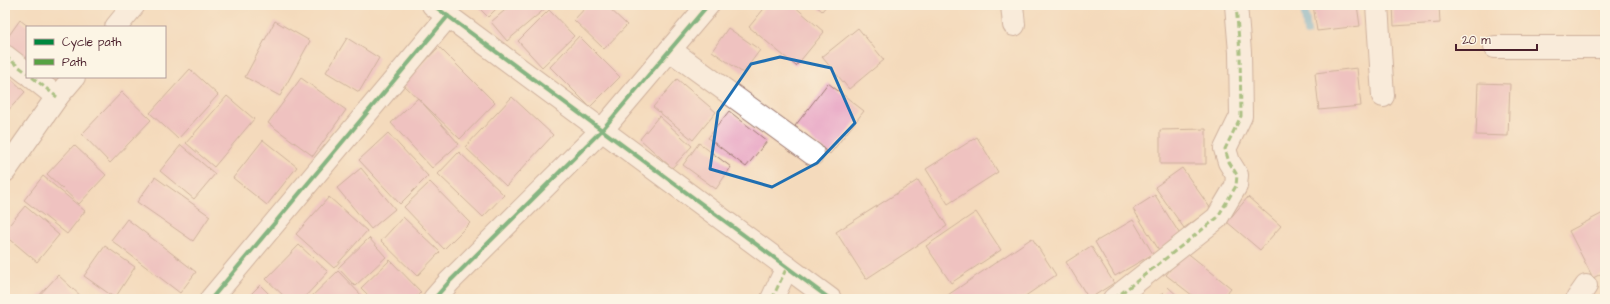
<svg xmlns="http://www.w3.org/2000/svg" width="1610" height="304" font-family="'Architects Daughter',sans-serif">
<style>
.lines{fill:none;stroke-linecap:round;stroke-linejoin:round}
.stream{stroke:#60b2db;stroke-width:8}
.building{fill:#e8a5c5}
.minor-casing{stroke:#9f7c74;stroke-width:24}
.minor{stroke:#fff;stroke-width:22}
.quiet{stroke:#56a243;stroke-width:3;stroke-dasharray:6 3;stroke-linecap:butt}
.cycleway-casing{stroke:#fcf5e5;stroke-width:6}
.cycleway{stroke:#00873e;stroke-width:4}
.marked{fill:none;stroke:#1f6fb2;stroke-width:3;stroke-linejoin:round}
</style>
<rect width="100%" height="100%" fill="#fcf5e5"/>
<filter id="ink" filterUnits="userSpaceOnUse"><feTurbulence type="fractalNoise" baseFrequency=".025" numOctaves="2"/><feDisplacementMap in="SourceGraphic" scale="8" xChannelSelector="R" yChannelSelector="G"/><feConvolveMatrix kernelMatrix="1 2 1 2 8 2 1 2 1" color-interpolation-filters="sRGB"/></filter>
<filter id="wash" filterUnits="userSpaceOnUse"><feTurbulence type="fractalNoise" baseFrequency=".012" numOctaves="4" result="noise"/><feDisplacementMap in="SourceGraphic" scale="16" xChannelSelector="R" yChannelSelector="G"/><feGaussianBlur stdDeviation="0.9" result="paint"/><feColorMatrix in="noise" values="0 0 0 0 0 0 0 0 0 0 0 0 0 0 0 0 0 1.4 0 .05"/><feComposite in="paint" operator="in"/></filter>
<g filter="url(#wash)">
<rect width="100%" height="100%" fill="#f4dabc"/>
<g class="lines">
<!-- stream -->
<path class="stream" d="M1304,5L1307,32"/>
</g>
<g id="blocks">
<!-- building -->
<g class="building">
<path d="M476,5H500L488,17Z"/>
<path d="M511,5H545L547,7L507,41L491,22Z"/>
<path d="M588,5H606L627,25L604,49L574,20Z"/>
<path d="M767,5H793L824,32L796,66L749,27Z"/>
<path d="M815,5H827L822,11Z"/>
<path d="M1313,5H1357L1360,26L1317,31Z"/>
<path d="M1393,5H1439L1440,23L1394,26Z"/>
<path d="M549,10L574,36L542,67L518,41Z"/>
<path d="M20,20L29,27H27V63L5,47V41Z"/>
<path d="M275,21L310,41L280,96L245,77Z"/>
<path d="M728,28L760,50L743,73L712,51Z"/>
<path d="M858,28L884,60L849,89L822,57Z"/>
<path d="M579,36L620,77L590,107L550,67Z"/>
<path d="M347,38L379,58L359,92L326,72Z"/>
<path d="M439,47L495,103L460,139L403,84Z"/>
<path d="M1357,68L1361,106L1319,110L1315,73Z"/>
<path d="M190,69L218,95L178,139L150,113Z"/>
<path d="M5,73L25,92L5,114Z"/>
<path d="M301,78L346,110L313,156L268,123Z"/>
<path d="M677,79L716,112L693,140L653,107Z"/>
<path d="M828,83L864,111L830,154L795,126Z"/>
<path d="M1478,83L1510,84L1508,136L1476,135Z"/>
<path d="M122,92L151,120L110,163L82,134Z"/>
<path d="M227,96L254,119L214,167L186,143Z"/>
<path d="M512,97L553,135L506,186L465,147Z"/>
<path d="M418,98L459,144L432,168L391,123Z"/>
<path d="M729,111L767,141L746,167L708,138Z"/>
<path d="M659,116L692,146L672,168L640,139Z"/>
<path d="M1206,129V164H1160V130Z"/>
<path d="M388,133L428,176L400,204L359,160Z"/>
<path d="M977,137L998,172L948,204L926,169Z"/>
<path d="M263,140L297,167L267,205L233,178Z"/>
<path d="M699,143L731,167L716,189L683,165Z"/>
<path d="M74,145L106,175L79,204L47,174Z"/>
<path d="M181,145L215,174L194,199L160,171Z"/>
<path d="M459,152L504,195L483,217L438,174Z"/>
<path d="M361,168L395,209L371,229L337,188Z"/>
<path d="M1182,168L1211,209L1184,228L1155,187Z"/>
<path d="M43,176L85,211L67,234L24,200Z"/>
<path d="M155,177L210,216L193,241L137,202Z"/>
<path d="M918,180L947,226L866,279L836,232Z"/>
<path d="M430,182L470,223L444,249L404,207Z"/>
<path d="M1155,195L1181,236L1159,250L1133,209Z"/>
<path d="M329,197L367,231L334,268L296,234Z"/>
<path d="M1248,197L1281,226L1260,250L1227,222Z"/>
<path d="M25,206L59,235L37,262L5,235V230Z"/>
<path d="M976,212L1001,250L951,283L926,246Z"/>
<path d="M1605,212V272L1593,278L1569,231Z"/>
<path d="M403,217L440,252L417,276L381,241Z"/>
<path d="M127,219L196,272L180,293L111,240Z"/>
<path d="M1133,220L1153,254L1115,276L1095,242Z"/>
<path d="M369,238L386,257L355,286L338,268Z"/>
<path d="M1032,238L1056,275L1021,299H942Z"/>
<path d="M299,245L328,272L303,299H287L266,279Z"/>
<path d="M105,246L135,267L115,298L84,276Z"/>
<path d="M1091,246L1114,283L1089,299L1066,262Z"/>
<path d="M1185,251L1231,288L1222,299H1197L1166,275Z"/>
<path d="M390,260L421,292L414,299H372L361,288Z"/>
<path d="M338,271L365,299H309Z"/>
<path d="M58,275L84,299H36Z"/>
<path d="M260,285L274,299H246Z"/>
<path d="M1168,287L1181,299H1156Z"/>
<path d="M1605,295V299H1595Z"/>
</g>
</g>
</g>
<g filter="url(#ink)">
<use href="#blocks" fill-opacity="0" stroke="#9f7c74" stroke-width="1"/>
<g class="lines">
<defs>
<g id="minor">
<path d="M433,5L830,299"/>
<path d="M1012,5L1014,25"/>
<path d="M1377,5L1383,96"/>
<path d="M116,27L134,5"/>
<path d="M1495,47H1605"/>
<path d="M670,50L813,154"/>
<path d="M5,56L27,73"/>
<path d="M32,77L57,97"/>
<path d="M5,171L57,97L74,77"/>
<path d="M211,299L448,16"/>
<path d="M434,299L449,282L602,130L708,5"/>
<path d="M772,299L787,267"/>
<path d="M1114,299L1217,218L1236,186L1237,175L1229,162L1225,149L1241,116L1240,52L1236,5"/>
<path d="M1577,299L1586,286"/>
</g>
</defs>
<!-- minor casing -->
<use href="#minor" class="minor-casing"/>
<!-- minor -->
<use href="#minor" class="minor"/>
<!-- quiet -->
<g class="quiet">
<path d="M5,56L27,73"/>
<path d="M32,77L57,97"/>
<path d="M772,299L787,267"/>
<path d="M1114,299L1217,218L1236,186L1237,175L1229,162L1225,149L1241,116L1240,52L1236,5"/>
</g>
<defs>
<g id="cycleway">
<path d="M433,5L830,299"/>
<path d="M211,299L448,16"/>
<path d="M434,299L449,282L602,130L708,5"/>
</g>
</defs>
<!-- cycleway casing -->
<use href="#cycleway" class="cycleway-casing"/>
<!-- cycleway -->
<use href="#cycleway" class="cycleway"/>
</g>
</g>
<!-- marked area -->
<path d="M0 0H1610V304H0ZM780,57L831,68L855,123L817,163L772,187L710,169L718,112L751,64Z" fill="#f4dabc" fill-opacity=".55" fill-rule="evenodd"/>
<path class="marked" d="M780,57L831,68L855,123L817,163L772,187L710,169L718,112L751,64Z"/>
<!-- margin -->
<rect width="1610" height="304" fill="none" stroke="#fcf5e5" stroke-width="20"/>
<!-- legend -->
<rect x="26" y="26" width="140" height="52" fill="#fcf5e5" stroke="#b59f9b"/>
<rect x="34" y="39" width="20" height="6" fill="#00873e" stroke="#b59f9b"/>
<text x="62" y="46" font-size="12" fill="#4a1f2b">Cycle path</text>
<rect x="34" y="59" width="20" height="6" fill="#56a243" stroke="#b59f9b"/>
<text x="62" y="66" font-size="12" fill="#4a1f2b">Path</text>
<!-- scale -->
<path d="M1456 44v6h81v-6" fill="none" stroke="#4a1f2b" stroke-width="2"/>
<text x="1462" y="44" font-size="12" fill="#4a1f2b" stroke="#fcf5e5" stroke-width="3" paint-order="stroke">20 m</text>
</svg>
